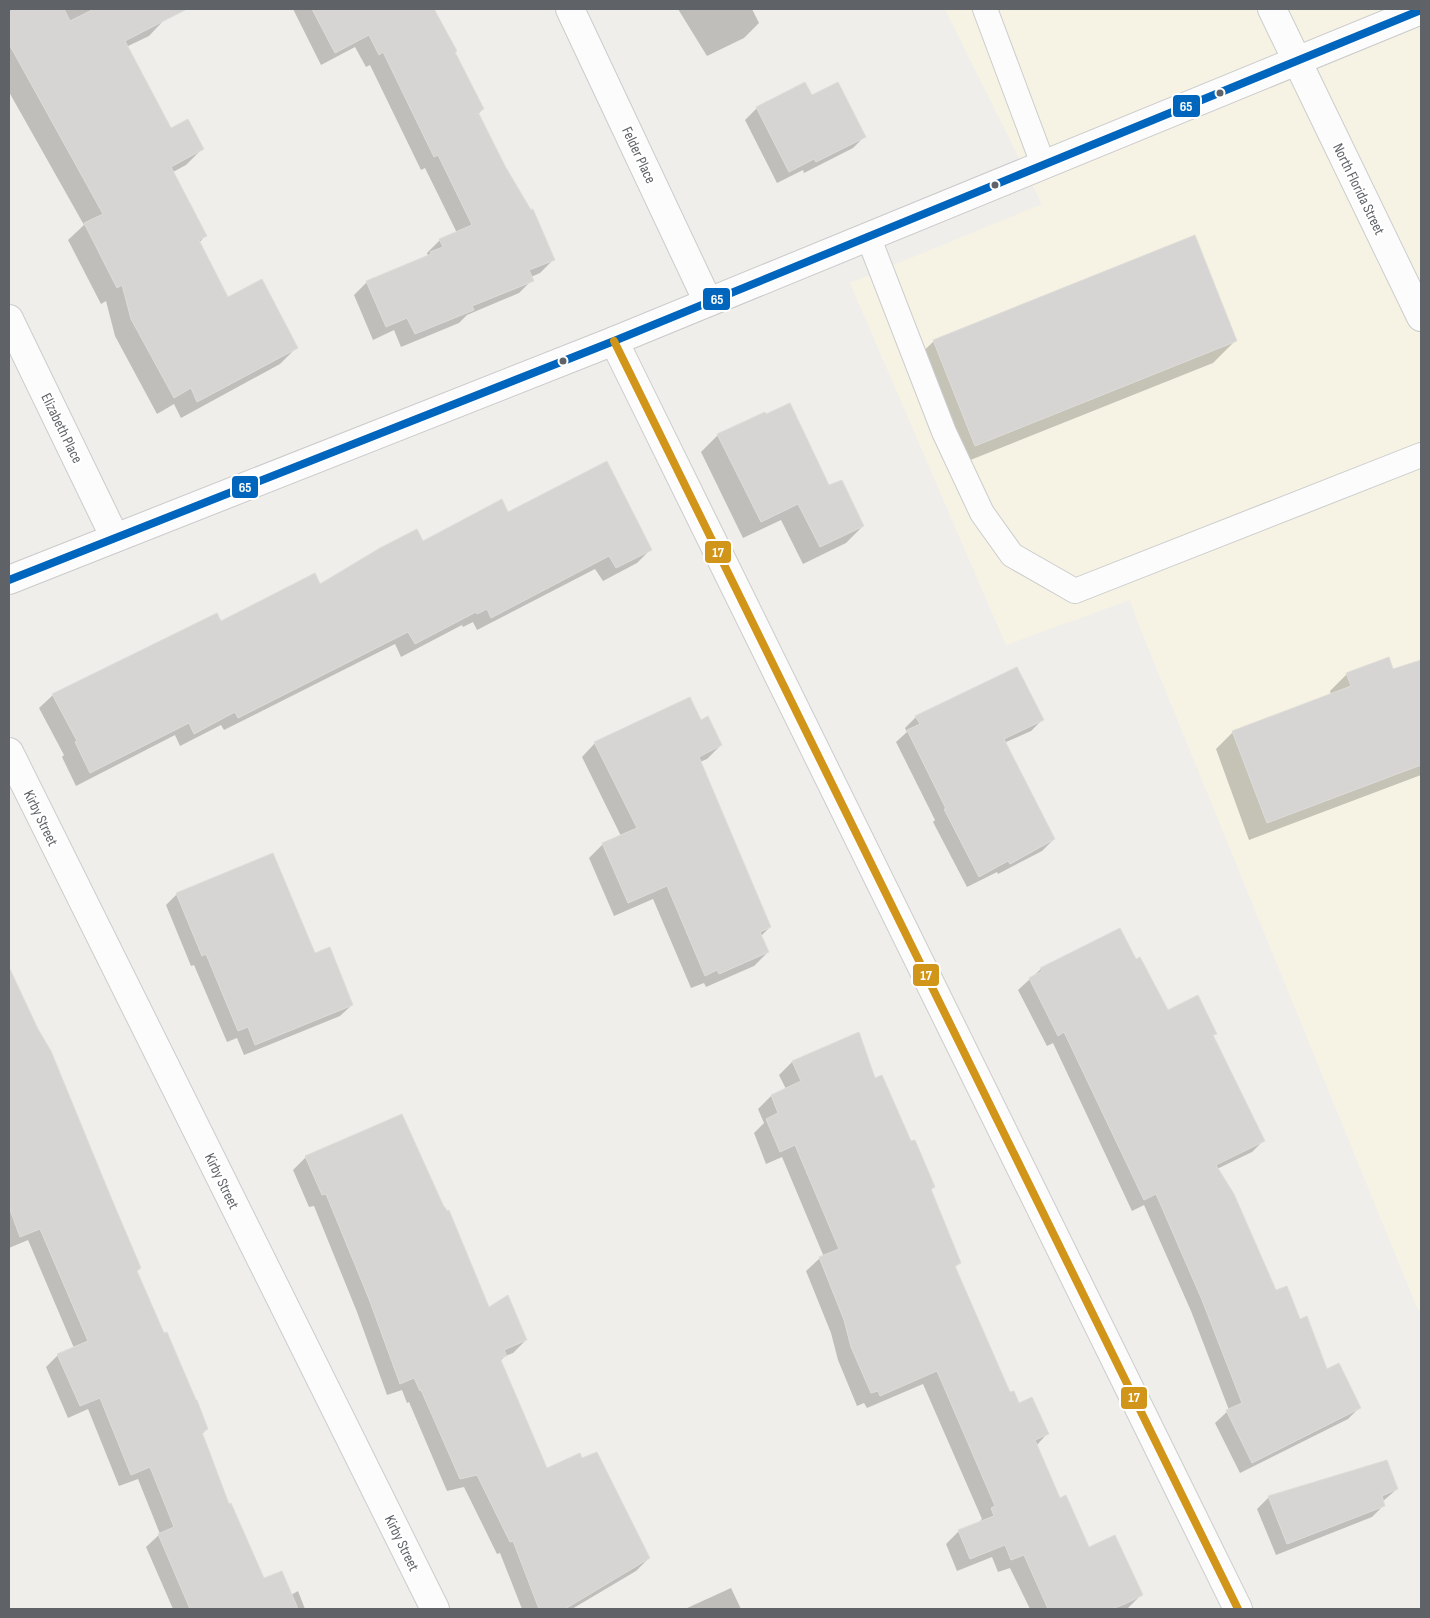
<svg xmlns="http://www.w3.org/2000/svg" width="1430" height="1618" font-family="'Sofia Sans Condensed',sans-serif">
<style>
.commercial{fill:#f7f3e4}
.shadow{fill:#0003}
.building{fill:#d6d5d3;stroke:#deddd9}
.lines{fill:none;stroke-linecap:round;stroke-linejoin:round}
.service-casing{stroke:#cbcccc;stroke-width:26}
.minor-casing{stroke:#cbcccc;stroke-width:30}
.tertiary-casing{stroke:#cbcccc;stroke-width:30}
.secondary-casing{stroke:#cacacb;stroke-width:30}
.service{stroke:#fdfcfc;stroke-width:24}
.minor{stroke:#fdfcfc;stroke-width:28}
.tertiary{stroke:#fdfcfc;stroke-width:28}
.secondary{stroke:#fdfcfc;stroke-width:28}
.bus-1-casing{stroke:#fff;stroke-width:11}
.bus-2-casing{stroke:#fff;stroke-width:11}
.bus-1{stroke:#0065bd;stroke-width:8}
.bus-2{stroke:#d1951a;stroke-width:8}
.bus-dot{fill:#5f6368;stroke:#fff;stroke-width:2}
.labels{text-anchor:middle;stroke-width:4.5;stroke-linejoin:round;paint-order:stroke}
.street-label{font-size:15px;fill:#5f6368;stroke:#fff}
.line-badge{stroke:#fff;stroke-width:2}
.badge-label{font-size:14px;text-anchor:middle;font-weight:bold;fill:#fff}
</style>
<rect width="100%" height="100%" fill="#efeeea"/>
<!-- commercial -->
<path class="commercial" d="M945,9H1421V1309L1418,1310L1138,623L1130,600L1006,645L850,283L1042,204Z"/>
<!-- shadow -->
<g class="shadow">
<path d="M9,9H160L165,19L149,36L126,47L171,130L202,149L186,165L173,172L205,236L199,243L227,299L296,348L280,364L181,418L174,404L157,414L115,336L106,301L101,304L68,240L84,225L9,92Z"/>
<path d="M293,9H434L456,51L454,52L483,109L478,114L553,260L540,273L531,277L532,280L519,293L467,315L459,323L401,347L394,330L373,340L354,295L367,282L428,256L427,253L440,240L457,233L425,168L421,170L370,65L366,67L355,47L321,65Z"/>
<path d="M678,9H752L759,23L744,38L707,56Z"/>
<path d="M812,97L865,136L853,148L804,173L803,170L777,183L745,120L757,108Z"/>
<path d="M934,341H1235L1213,363L953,467L911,363Z"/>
<path d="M718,435L829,487L863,526L846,543L803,564L781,520L743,538L701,452Z"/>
<path d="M508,513L650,550L637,563L603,581L595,569L477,630L473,622L463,627L462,625L401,657L395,644L224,730L221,725L180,746L175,735L76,786L62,757L64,755L39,708L53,695L221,623L320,585L423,543Z"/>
<path d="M1421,661V775L1249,840L1216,749L1233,732L1331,695L1330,691L1347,674L1393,671Z"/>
<path d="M916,717L1042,720L1031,731L1004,743L1054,839L1042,851L998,874L997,872L967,887L933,822L935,820L896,742L907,732L905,728Z"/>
<path d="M701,722L721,745L707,759L700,762L770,927L761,936L768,952L754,966L706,987L704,983L691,988L653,899L614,916L589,858L603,844L621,836L582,757L595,743Z"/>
<path d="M177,894L314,954L352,1005L340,1016L244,1055L237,1038L227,1042L194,965L191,966L166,905Z"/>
<path d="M1119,929L1135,961L1167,1012L1215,1033L1212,1037L1263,1141L1252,1152L1217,1169L1275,1291L1299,1320L1326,1371L1359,1408L1348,1419L1240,1473L1215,1423L1229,1410L1191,1311L1144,1205L1132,1211L1053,1043L1047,1046L1018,990L1041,969Z"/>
<path d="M9,972L37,1030L136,1271L207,1429L201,1435L229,1505L263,1580L291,1595L298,1591L305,1609H173L146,1547L160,1534L138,1479L119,1486L88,1409L68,1418L46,1367L58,1355L74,1348L28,1240L9,1248Z"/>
<path d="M859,1033L874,1080L934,1187L930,1191L959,1263L954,1268L1009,1394L1047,1434L1036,1446L1059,1499L1088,1549L1141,1595L1128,1608L1030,1609L1010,1568L998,1572L992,1557L957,1571L946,1544L959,1531L979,1522L982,1519L923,1384L867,1408L864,1403L857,1406L838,1360L831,1333L806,1271L820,1258L824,1257L782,1157L766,1164L754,1133L764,1123L758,1109L771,1096L786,1089L779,1075L792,1062Z"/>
<path d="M402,1116L488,1309L526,1340L513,1353L505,1356L500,1361L547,1470L649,1558L636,1571L572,1609H522L500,1553L497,1554L464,1487L447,1491L409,1402L407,1403L402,1390L387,1395L357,1312L314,1206L309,1207L293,1170L306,1157Z"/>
<path d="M1397,1489L1382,1502L1383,1506L1372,1517L1276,1555L1257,1509L1269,1497Z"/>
<path d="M731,1588L741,1609H685Z"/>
</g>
<!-- building -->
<g class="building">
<path d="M9,9H64L70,21L94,9H187L125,41L171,128L188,119L204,149L171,167L207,236L199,240L228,297L262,279L298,348L197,402L191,388L174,398L131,319L122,285L117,288L84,223L103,214L9,44Z"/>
<path d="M312,9H434L457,51L455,52L484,109L478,112L505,166L531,210L533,209L555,260L529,270L534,281L472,306L474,310L415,334L407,318L386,327L366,281L431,254L430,252L443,247L439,239L472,225L438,155L434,157L383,52L379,55L369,35L335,53Z"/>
<path d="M805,82L812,95L838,82L866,137L816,162L814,159L789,172L756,107Z"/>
<path d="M1195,235L1237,341L975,446L933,340Z"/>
<path d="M790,403L829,485L842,480L864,526L820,547L798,504L761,522L717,434L765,412L766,414Z"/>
<path d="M607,461L652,550L616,568L609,556L491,618L487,609L477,614L476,612L415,644L408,632L238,718L235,712L194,734L189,723L90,773L75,742L77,741L52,694L217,613L221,621L315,573L320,584L380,548L417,529L423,541L502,499L508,512Z"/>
<path d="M1389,657L1393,669L1421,660V765L1267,823L1232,731L1351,686L1346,673Z"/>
<path d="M1017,667L1044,720L1004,739L1055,839L1010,864L1008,861L979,877L944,809H946L907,730L920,724L915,716Z"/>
<path d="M690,697L701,720L708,716L722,745L699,757L771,927L760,932L769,952L719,974L717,970L705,976L667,886L628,903L602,843L637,828L594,742Z"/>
<path d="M273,853L315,953L330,947L353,1005L255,1045L248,1027L238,1031L206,954L202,956L176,893Z"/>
<path d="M1120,928L1136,959L1140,957L1168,1010L1198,995L1217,1034L1213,1035L1265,1141L1216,1165L1234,1194L1276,1290L1287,1286L1300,1319L1307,1316L1327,1369L1339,1363L1361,1408L1252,1463L1226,1410L1242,1403L1202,1300L1156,1194L1144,1200L1064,1032L1058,1036L1029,978L1042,971L1040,968Z"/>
<path d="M9,967L38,1029L51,1051L110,1195L141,1268L137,1271L164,1333L167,1332L196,1400H197L208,1429L202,1432L229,1504L231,1503L264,1578L282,1571L298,1609H190L158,1534L174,1527L150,1467L131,1475L100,1398L80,1406L57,1354L88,1341L40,1229L20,1237L9,1207Z"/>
<path d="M859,1032L875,1078L882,1075L911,1141L915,1140L935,1187L931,1189L961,1263L955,1266L1010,1392L1014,1391L1019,1403L1032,1397L1049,1434L1035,1440L1060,1498L1066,1495L1089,1547L1115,1535L1143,1595L1125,1604L1112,1609H1048L1024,1555L1011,1560L1005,1545L970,1559L958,1530L994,1516L991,1508L995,1506L937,1371L880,1396L878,1391L871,1393L851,1347L844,1320L819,1257L839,1249L795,1145L780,1152L766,1119L778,1113L771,1095L801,1081L792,1061Z"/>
<path d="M402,1114L444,1207H445L447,1211L449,1210L489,1307L508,1295L527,1340L504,1350L507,1356L500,1358L547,1468L580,1453L582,1458L597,1452L650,1558L565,1609H539L513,1541L510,1542L477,1475L460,1479L421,1390L420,1391L414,1378L400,1384L369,1299L326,1194L322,1195L305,1156Z"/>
<path d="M1387,1460L1398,1489L1382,1496L1385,1506L1287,1544L1268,1496Z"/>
</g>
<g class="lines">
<defs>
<g id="service">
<path d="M985,9L1043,164"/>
<path d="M868,236L944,432L982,513L1012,555L1075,591L1421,455"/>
</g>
<g id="minor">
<path d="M570,9L708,302"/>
<path d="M9,319L115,538"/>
<path d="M614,341L1238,1609"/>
<path d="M9,752L435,1609"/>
</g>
<path id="tertiary" d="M1272,9L1421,317"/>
<path id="secondary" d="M9,580L614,341L1421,10"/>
</defs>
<!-- service casing -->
<use href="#service" class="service-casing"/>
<!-- minor casing -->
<use href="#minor" class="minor-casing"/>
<!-- tertiary casing -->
<use href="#tertiary" class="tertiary-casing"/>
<!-- secondary casing -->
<use href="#secondary" class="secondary-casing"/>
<!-- service -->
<use href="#service" class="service"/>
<!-- minor -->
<use href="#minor" class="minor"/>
<!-- tertiary -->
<use href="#tertiary" class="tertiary"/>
<!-- secondary -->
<use href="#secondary" class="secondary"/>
<defs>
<path id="bus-1" d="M9,580L614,341L1421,10"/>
<path id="bus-2" d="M614,341L1238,1609"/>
</defs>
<!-- bus-1 casing -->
<use href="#bus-1" class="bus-1-casing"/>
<!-- bus-2 casing -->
<use href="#bus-2" class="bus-2-casing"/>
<!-- bus-1 -->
<use href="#bus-1" class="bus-1"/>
<!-- bus-2 -->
<use href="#bus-2" class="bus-2"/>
</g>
<!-- markers -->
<g class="bus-dot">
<circle cx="1220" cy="93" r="4.5"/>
<circle cx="995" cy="185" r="4.5"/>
<circle cx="563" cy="361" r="4.5"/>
</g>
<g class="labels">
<!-- street labels -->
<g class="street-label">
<text transform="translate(639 155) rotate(65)" y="5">Felder Place</text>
<text transform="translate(1359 189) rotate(64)" y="5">North Florida Street</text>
<text transform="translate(62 428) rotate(64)" y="5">Elizabeth Place</text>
<text transform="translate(41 818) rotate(64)" y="5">Kirby Street</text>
<text transform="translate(222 1181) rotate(64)" y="5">Kirby Street</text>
<text transform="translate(402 1543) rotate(64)" y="5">Kirby Street</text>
</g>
</g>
<g class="line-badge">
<rect x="1172" y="94" width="29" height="24" rx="5" fill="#0065bd"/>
<rect x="702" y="287" width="29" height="24" rx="5" fill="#0065bd"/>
<rect x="231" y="475" width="28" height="24" rx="5" fill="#0065bd"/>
<rect x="704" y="540" width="28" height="24" rx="5" fill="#d1951a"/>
<rect x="912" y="963" width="28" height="24" rx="5" fill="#d1951a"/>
<rect x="1120" y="1386" width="28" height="24" rx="5" fill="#d1951a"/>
</g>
<g class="badge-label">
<text x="1186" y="111">65</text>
<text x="717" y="304">65</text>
<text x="245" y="492">65</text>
<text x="718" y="557">17</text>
<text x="926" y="980">17</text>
<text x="1134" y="1402">17</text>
</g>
<!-- border -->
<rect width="1430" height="1618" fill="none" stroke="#5f6368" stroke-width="20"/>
</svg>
